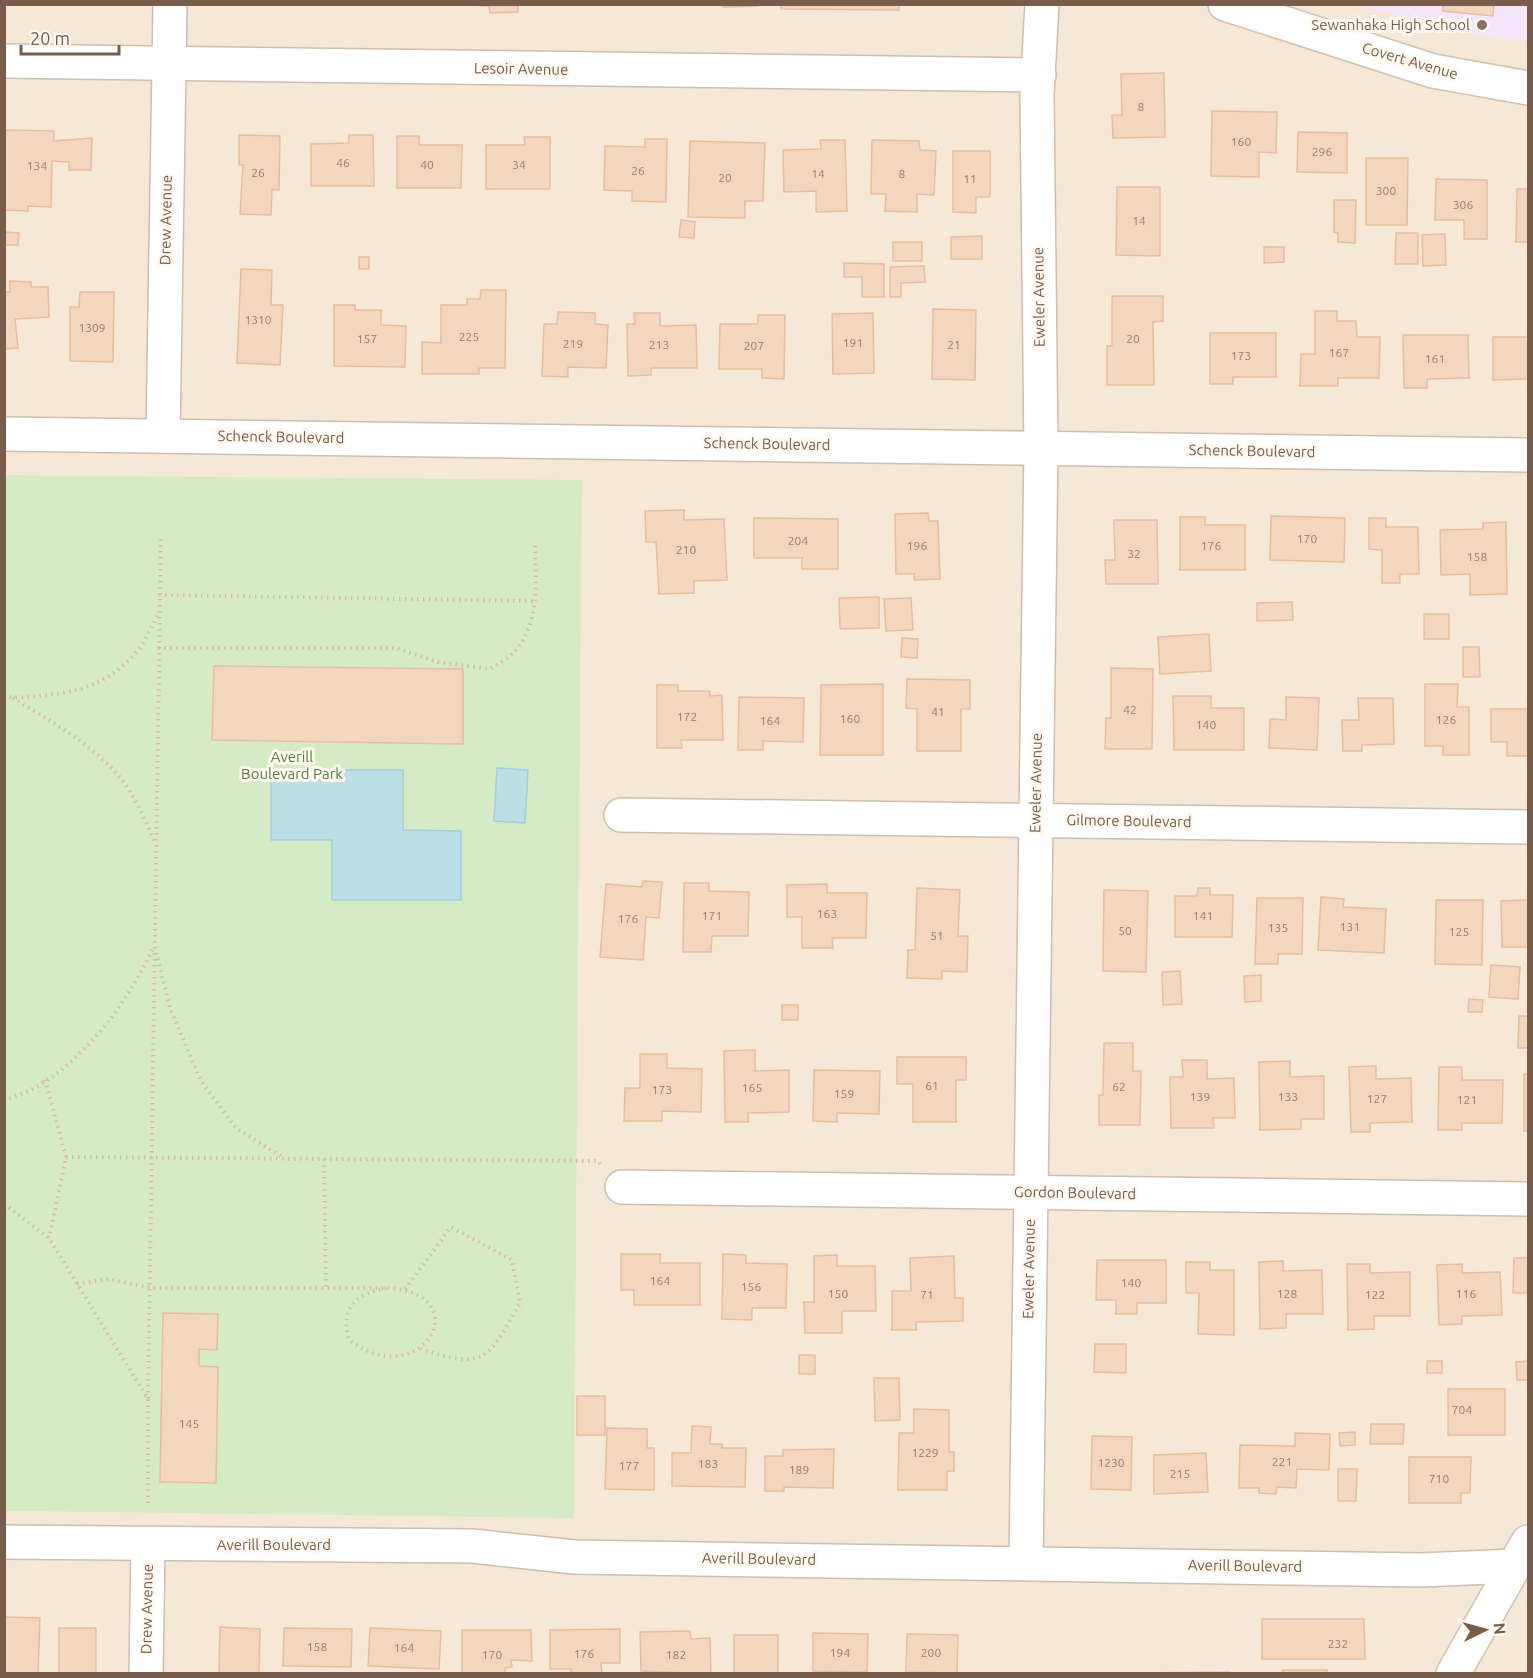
<svg xmlns="http://www.w3.org/2000/svg" width="1533" height="1678" font-family="Ubuntu,sans-serif">
<style>
.residential{fill:#f5e8d6}
.education{fill:#f3e5fa}
.green{fill:#d4ebc6}
.water{fill:#bcdfe8;stroke:#a2cfda;stroke-width:1.5}
.building{fill:#f3d6bf;stroke:#e6bd9f;stroke-width:1.5}
.lines{fill:none;stroke-linecap:round;stroke-linejoin:round}
.street-casing{stroke:#cfbead;stroke-width:36}
.secondary-casing{stroke:#d5c0ad;stroke-width:36}
.path{stroke:#d9b9a2;stroke-width:4;stroke-dasharray:1.5 4.5;stroke-linecap:butt}
.street{stroke:#fff;stroke-width:33}
.secondary{stroke:#fff;stroke-width:33}
.education-dot{fill:#8d6e63;stroke:#fff9ef;stroke-width:2}
.labels{text-anchor:middle;stroke-width:6;stroke-linejoin:round;paint-order:stroke}
.number-label{font-size:12px;fill:#977b68}
.education-label{font-size:15px;fill:#785e54;stroke:#fff9ef;text-anchor:end}
.street-label{font-size:15px;fill:#785d4b;stroke:#fff9ef}
.park-label{font-size:15px;fill:#527e42;stroke:#fff9ef}
</style>
<rect width="100%" height="100%" fill="#fdf6e8"/>
<!-- residential -->
<path class="residential" d="M5,5H1528V1673H5V1511L574,1517L582,481L5,475Z"/>
<!-- education -->
<path class="education" d="M1358,5H1528V41L1491,38Z"/>
<!-- green -->
<path class="green" d="M5,475L582,480L574,1518L5,1511Z"/>
<!-- water -->
<g class="water">
<path d="M497,768L528,770L525,823L494,821Z"/>
<path d="M271,770H403V830L461,831V900H332V840H271Z"/>
</g>
<!-- building -->
<g class="building">
<path d="M450,4H518V12L490,13L489,6Z"/>
<path d="M724,4H758V6L724,7Z"/>
<path d="M781,4H899V10L781,9Z"/>
<path d="M1443,4H1494L1493,16L1443,11Z"/>
<path d="M1164,73L1165,137L1113,138L1112,115H1122L1121,74Z"/>
<path d="M1212,111L1277,112L1276,153L1259,152V177L1211,176Z"/>
<path d="M4,130L54,131V141L92,138L91,170H69V162L52,161L51,207L28,206V211L4,210Z"/>
<path d="M1298,132L1347,133V173L1297,172Z"/>
<path d="M239,135L280,136L279,190L272,189L271,215L240,214L243,165H239Z"/>
<path d="M349,135H373L374,186H311V144L349,143Z"/>
<path d="M397,136H419V145H462L461,188H397Z"/>
<path d="M524,137H550V189H486V145H525Z"/>
<path d="M645,139H667L666,202L632,201V191L604,190L605,146L645,147Z"/>
<path d="M820,140H845L847,211L816,212V191L784,192L783,150L821,149Z"/>
<path d="M872,140L919,141L920,150L936,151L934,195L917,194V212L885,211L886,194H871Z"/>
<path d="M690,141L765,143L763,201H745V218L688,217Z"/>
<path d="M953,151H990V197H976V213L953,212Z"/>
<path d="M1366,158H1408L1407,225H1366Z"/>
<path d="M1436,179L1487,180V239H1464V220H1435Z"/>
<path d="M1117,187H1160V256L1116,255Z"/>
<path d="M1517,189H1528V242H1516Z"/>
<path d="M1334,200H1356L1355,243L1338,242V233L1334,232Z"/>
<path d="M681,220L695,222L694,238L679,237Z"/>
<path d="M4,232L19,233L18,245H4Z"/>
<path d="M1396,233H1418V264H1395Z"/>
<path d="M1445,234L1446,265L1423,266L1422,235Z"/>
<path d="M982,236V259H951V237Z"/>
<rect x="893" y="242" width="29" height="19"/>
<path d="M1264,247H1284V262L1264,263Z"/>
<rect x="359" y="257" width="10" height="12"/>
<path d="M844,263L884,264V297H862V277H844Z"/>
<path d="M924,266L925,282L901,283V297H890V267Z"/>
<path d="M241,269L272,270L271,305H283L280,365L237,363Z"/>
<path d="M10,281L31,282V287H48L49,317L15,319L18,348L4,349V292H10Z"/>
<path d="M481,290H506L505,368H479V374H422V342L441,343V305H467V299H480Z"/>
<path d="M80,292H114L113,362L70,361V307H79Z"/>
<path d="M1112,296H1163V321L1153,322L1154,385H1107V346H1112Z"/>
<path d="M334,305H355V310H381V325L406,326L405,367L334,366Z"/>
<path d="M933,309L976,310L975,380L932,379Z"/>
<path d="M1315,311H1337V321H1356L1357,337H1380L1379,378H1338V386H1300L1301,354H1315Z"/>
<path d="M558,312L595,313V324L608,325L606,368L568,367V377L542,376L544,324H557Z"/>
<path d="M634,313H660V326L696,325L697,368H651V375L628,376L627,324H635Z"/>
<path d="M873,313L874,373L833,374L832,314Z"/>
<path d="M758,315H785L784,379L762,378V369H719L720,324H758Z"/>
<path d="M1528,322V379L1493,380V337H1528Z"/>
<path d="M1210,333H1276V377H1233V384H1210Z"/>
<path d="M1403,335H1468L1469,378L1427,379V388H1404Z"/>
<path d="M684,510V520L724,519L727,580L694,581V593L659,594L656,542H646L645,511Z"/>
<path d="M928,513L929,521H938L940,579L914,580V574H896L895,514Z"/>
<path d="M1271,516L1345,518L1344,562L1270,560Z"/>
<path d="M1180,517H1205V525H1245V570H1180Z"/>
<path d="M754,518L838,519V569H802V558H754Z"/>
<path d="M1369,518H1386V527H1418L1419,574H1400V583H1382V550L1369,549Z"/>
<path d="M1114,520H1157L1158,584H1106L1105,560H1115Z"/>
<path d="M1506,522L1507,594L1470,595V574L1441,575L1440,530L1483,529V523Z"/>
<path d="M879,597V628L840,629L839,598Z"/>
<path d="M911,598L913,630L886,631L884,599Z"/>
<path d="M1292,602L1293,620L1257,621V603Z"/>
<rect x="1424" y="614" width="25" height="25"/>
<path d="M1209,634L1211,671L1160,674L1158,637Z"/>
<path d="M902,638L918,639L917,658L901,657Z"/>
<path d="M1463,647H1479L1480,677H1463Z"/>
<path d="M214,666L463,669V744L212,740Z"/>
<path d="M1111,668L1153,669L1152,749H1105L1106,718H1111Z"/>
<path d="M907,679L970,680V709H961V751H917V709L906,708Z"/>
<path d="M883,684V755H820L821,685Z"/>
<path d="M1425,684H1458L1457,707H1469V755H1443V746H1425Z"/>
<path d="M657,685H678V691H710V696L722,695L723,740H681L682,748H657Z"/>
<path d="M1173,696H1211V708H1244V750H1174Z"/>
<path d="M739,697L804,698L803,742L763,741V750H738Z"/>
<path d="M1286,697L1319,698L1317,750L1269,748L1270,719L1286,720Z"/>
<path d="M1358,698H1393L1394,744L1362,745V751H1343L1342,720H1359Z"/>
<path d="M1491,709H1528V756H1507V742H1491Z"/>
<path d="M643,881L662,882L659,918L646,917L643,960L600,957L606,884L642,887Z"/>
<path d="M684,883H709V891L749,892L748,936H712L711,952H683Z"/>
<path d="M827,884V893H867L866,938H832L833,948H802V917H787V885Z"/>
<path d="M917,888L960,890L958,936H968L967,972L942,971V979L907,978L908,950H915Z"/>
<path d="M1198,888H1210V895H1233L1232,937H1175V896H1197Z"/>
<path d="M1104,890L1148,891L1146,972L1103,971Z"/>
<path d="M1321,897L1344,899L1343,907L1386,909L1384,953L1318,950Z"/>
<path d="M1257,898H1303L1302,954H1278V964H1255Z"/>
<path d="M1436,900H1483L1482,965L1435,964Z"/>
<path d="M1528,900V947H1502L1501,901Z"/>
<path d="M1491,965L1520,967L1518,999L1489,997Z"/>
<path d="M1180,971L1182,1004L1163,1005L1162,972Z"/>
<path d="M1261,975V1001L1245,1002L1244,976Z"/>
<path d="M1469,999L1483,1000L1482,1012H1468Z"/>
<rect x="782" y="1005" width="16" height="15"/>
<path d="M1519,1016H1528V1048H1518Z"/>
<path d="M1104,1043H1133V1071H1141L1140,1125H1099V1095H1103Z"/>
<path d="M755,1050V1071L789,1070V1112L748,1113V1122H725L724,1051Z"/>
<path d="M640,1054H667V1068L702,1069L701,1112L662,1111V1121H624L625,1088H640Z"/>
<path d="M897,1057H966V1080H956V1122H913V1084H897Z"/>
<path d="M1182,1060H1207V1079L1234,1078L1235,1118H1213L1214,1128H1171L1170,1077H1183Z"/>
<path d="M1290,1061V1077L1324,1076V1119H1301V1129L1260,1130L1259,1062Z"/>
<path d="M1376,1066V1079L1411,1078L1412,1122L1370,1123V1132H1351L1349,1067Z"/>
<path d="M1439,1067H1462V1080H1503L1502,1123H1462V1130H1438Z"/>
<path d="M814,1070L880,1071L879,1114L837,1113V1122L813,1121Z"/>
<rect x="1524" y="1074" width="4" height="57"/>
<path d="M621,1254H660V1263H700V1305H634V1290H621Z"/>
<path d="M723,1254L746,1255V1263L787,1264L786,1308H752V1320L722,1319Z"/>
<path d="M837,1255V1266H875L876,1311H842V1333H805L804,1302H814V1256Z"/>
<path d="M954,1256L955,1298H963V1321L916,1322V1330H892V1291H911L910,1258Z"/>
<path d="M1514,1258H1528V1293H1513Z"/>
<path d="M1097,1260H1166V1303H1137V1314H1116V1300H1096Z"/>
<path d="M1283,1261V1271L1322,1270L1323,1314H1286V1328L1260,1329L1259,1262Z"/>
<path d="M1186,1262H1210V1270H1234V1335L1198,1334L1199,1293H1186Z"/>
<path d="M1347,1264H1370V1273L1410,1272V1316H1374V1329L1348,1330Z"/>
<path d="M1462,1264V1273L1500,1272L1502,1315L1462,1316V1324L1439,1325L1437,1265Z"/>
<path d="M163,1313L218,1314L217,1350L199,1349V1366L218,1367L216,1483L160,1482Z"/>
<path d="M1095,1344H1126V1373L1094,1372Z"/>
<rect x="799" y="1355" width="16" height="19"/>
<rect x="1427" y="1361" width="15" height="12"/>
<path d="M1528,1361V1380H1517L1516,1362Z"/>
<path d="M874,1378H899L900,1420L875,1421Z"/>
<rect x="1448" y="1389" width="57" height="46"/>
<rect x="577" y="1396" width="28" height="39"/>
<path d="M914,1409L949,1410V1452H954V1471H947V1490H898L899,1433H914Z"/>
<path d="M1371,1424H1404L1403,1444H1370Z"/>
<path d="M692,1426L711,1427L710,1444H722V1448H746L745,1487L672,1486V1453H691Z"/>
<path d="M607,1428L647,1429V1448H654V1490L605,1489Z"/>
<path d="M1355,1432V1445L1340,1446L1339,1433Z"/>
<path d="M1295,1433L1330,1434L1329,1470L1297,1469L1296,1488L1277,1487L1276,1494L1259,1493V1488H1239L1240,1445L1295,1446Z"/>
<path d="M1092,1436L1132,1437L1131,1490L1091,1489Z"/>
<path d="M834,1449L833,1488L784,1487V1491H765V1456H783V1450Z"/>
<path d="M1206,1453L1208,1492L1154,1494V1455Z"/>
<path d="M1409,1457H1471L1470,1493H1461V1503H1409Z"/>
<path d="M1338,1469H1357L1356,1501H1338Z"/>
<path d="M4,1617L40,1618L38,1674H4Z"/>
<path d="M1262,1619H1364L1365,1659H1262Z"/>
<path d="M220,1627L260,1629L259,1674H219Z"/>
<rect x="59" y="1628" width="37" height="46"/>
<path d="M284,1628L352,1629L351,1667L283,1666Z"/>
<path d="M370,1628L441,1631L439,1669L368,1666Z"/>
<path d="M620,1629V1663H601L602,1674H571V1669H550V1630Z"/>
<path d="M462,1630H531L532,1661L511,1660L512,1667L505,1668V1674H462Z"/>
<path d="M690,1631L691,1639L710,1638L711,1674L641,1671L640,1632Z"/>
<path d="M813,1633L868,1634L867,1672L813,1671Z"/>
<path d="M907,1634L958,1635L957,1673L906,1672Z"/>
<rect x="734" y="1635" width="44" height="39"/>
<rect x="1283" y="1670" width="44" height="4"/>
<path d="M1230,1672V1674H1136V1673Z"/>
</g>
<g class="lines">
<defs>
<g id="street">
<path d="M4,61L1039,75"/>
<path d="M4,434L1528,455"/>
<path d="M163,436L170,4"/>
<path d="M621,815L1528,827"/>
<path d="M622,1187L1528,1199"/>
<path d="M4,1542L473,1546L574,1557L1421,1570L1515,1566"/>
<path d="M1026,1562L1041,448L1037,94L1042,4"/>
<path d="M146,1674L148,1544"/>
</g>
<g id="secondary">
<path d="M1225,4L1433,71L1528,88"/>
<path d="M1453,1674L1528,1542"/>
</g>
</defs>
<!-- street casing -->
<use href="#street" class="street-casing"/>
<!-- secondary casing -->
<use href="#secondary" class="secondary-casing"/>
<!-- path -->
<g class="path">
<path d="M159,595L535,601"/>
<path d="M158,648H396L438,662L490,669C498,664 507,659 513,653C542,624 535,577 535,541"/>
<path d="M4,695L13,698C62,694 99,693 135,654C145,643 151,626 159,613"/>
<path d="M13,698C55,724 104,750 131,793C141,808 148,827 155,843"/>
<path d="M156,953L171,1011L201,1081L236,1128L284,1158"/>
<path d="M45,1080L66,1157L49,1238"/>
<path d="M4,1101C15,1096 28,1092 38,1086C90,1054 127,1002 153,949"/>
<path d="M66,1157L598,1161L601,1165"/>
<path d="M324,1159L326,1288"/>
<path d="M4,1204L49,1238L148,1399L161,535"/>
<path d="M77,1284L109,1279L150,1288H388C480,1294 421,1395 349,1340C339,1308 357,1292 388,1288"/>
<path d="M405,1289L451,1227L512,1260L520,1303C488,1358 487,1371 421,1349"/>
<path d="M148,1503V1399"/>
</g>
<!-- street -->
<use href="#street" class="street"/>
<!-- secondary -->
<use href="#secondary" class="secondary"/>
</g>
<!-- markers -->
<circle class="education-dot" cx="1482" cy="25" r="6"/>
<g class="labels">
<!-- number labels -->
<g class="number-label">
<text x="1141" y="111">8</text>
<text x="1241" y="146">160</text>
<text x="1322" y="156">296</text>
<text x="343" y="167">46</text>
<text x="427" y="169">40</text>
<text x="519" y="169">34</text>
<text x="37" y="170">134</text>
<text x="638" y="175">26</text>
<text x="258" y="177">26</text>
<text x="818" y="178">14</text>
<text x="902" y="178">8</text>
<text x="725" y="182">20</text>
<text x="970" y="183">11</text>
<text x="1386" y="195">300</text>
<text x="1463" y="209">306</text>
<text x="1139" y="225">14</text>
<text x="258" y="324">1310</text>
<text x="92" y="332">1309</text>
<text x="469" y="341">225</text>
<text x="367" y="343">157</text>
<text x="1133" y="343">20</text>
<text x="853" y="347">191</text>
<text x="573" y="348">219</text>
<text x="659" y="349">213</text>
<text x="954" y="349">21</text>
<text x="754" y="350">207</text>
<text x="1339" y="357">167</text>
<text x="1241" y="360">173</text>
<text x="1435" y="363">161</text>
<text x="1307" y="543">170</text>
<text x="798" y="545">204</text>
<text x="917" y="550">196</text>
<text x="1211" y="550">176</text>
<text x="686" y="554">210</text>
<text x="1134" y="558">32</text>
<text x="1477" y="561">158</text>
<text x="1130" y="714">42</text>
<text x="938" y="716">41</text>
<text x="687" y="721">172</text>
<text x="850" y="723">160</text>
<text x="1446" y="724">126</text>
<text x="770" y="725">164</text>
<text x="1206" y="729">140</text>
<text x="827" y="918">163</text>
<text x="712" y="920">171</text>
<text x="1203" y="920">141</text>
<text x="628" y="923">176</text>
<text x="1350" y="931">131</text>
<text x="1278" y="932">135</text>
<text x="1125" y="935">50</text>
<text x="1459" y="936">125</text>
<text x="937" y="940">51</text>
<text x="932" y="1090">61</text>
<text x="1119" y="1091">62</text>
<text x="752" y="1092">165</text>
<text x="662" y="1094">173</text>
<text x="844" y="1098">159</text>
<text x="1200" y="1101">139</text>
<text x="1288" y="1101">133</text>
<text x="1377" y="1103">127</text>
<text x="1467" y="1104">121</text>
<text x="660" y="1285">164</text>
<text x="1131" y="1287">140</text>
<text x="751" y="1291">156</text>
<text x="838" y="1298">150</text>
<text x="1287" y="1298">128</text>
<text x="1466" y="1298">116</text>
<text x="927" y="1299">71</text>
<text x="1375" y="1299">122</text>
<text x="1462" y="1414">704</text>
<text x="189" y="1428">145</text>
<text x="925" y="1457">1229</text>
<text x="1282" y="1466">221</text>
<text x="1111" y="1467">1230</text>
<text x="708" y="1468">183</text>
<text x="629" y="1470">177</text>
<text x="799" y="1474">189</text>
<text x="1180" y="1478">215</text>
<text x="1439" y="1483">710</text>
<text x="1338" y="1648">232</text>
<text x="317" y="1651">158</text>
<text x="404" y="1652">164</text>
<text x="840" y="1657">194</text>
<text x="931" y="1657">200</text>
<text x="584" y="1658">176</text>
<text x="492" y="1659">170</text>
<text x="676" y="1659">182</text>
</g>
<!-- education labels -->
<g class="education-label">
<text x="1470" y="30">Sewanhaka High School</text>
</g>
<!-- street labels -->
<g class="street-label">
<text transform="translate(1410 61) rotate(16)" y="5">Covert Avenue</text>
<text transform="translate(521 69) rotate(1)" y="5">Lesoir Avenue</text>
<text transform="translate(166 220) rotate(-89)" y="5">Drew Avenue</text>
<text transform="translate(1039 297) rotate(-91)" y="5">Eweler Avenue</text>
<text transform="translate(281 437) rotate(1)" y="5">Schenck Boulevard</text>
<text transform="translate(767 444) rotate(1)" y="5">Schenck Boulevard</text>
<text transform="translate(1252 451) rotate(1)" y="5">Schenck Boulevard</text>
<text transform="translate(1036 783) rotate(-89)" y="5">Eweler Avenue</text>
<text transform="translate(1129 821) rotate(1)" y="5">Gilmore Boulevard</text>
<text transform="translate(1075 1193) rotate(1)" y="5">Gordon Boulevard</text>
<text transform="translate(1029 1269) rotate(-89)" y="5">Eweler Avenue</text>
<text x="274" y="1550">Averill Boulevard</text>
<text transform="translate(759 1559) rotate(1)" y="5">Averill Boulevard</text>
<text transform="translate(1245 1566) rotate(1)" y="5">Averill Boulevard</text>
<text transform="translate(147 1609) rotate(-89)" y="5">Drew Avenue</text>
</g>
<!-- park labels -->
<g class="park-label">
<text x="292" y="762">Averill<tspan x="292" dy="17">Boulevard Park</tspan></text>
</g>
</g>
<!-- border -->
<rect width="1533" height="1678" fill="none" stroke="#785d4b" stroke-width="12"/>
<!-- north arrow -->
<g transform="translate(1485 1630) rotate(85)" stroke="#fff9ef" stroke-width="4.5" paint-order="stroke">
<path d="M0-4.5L10 22L0 15L-10 22Z" fill="#785d4b"/>
<text y="-9" font-size="16" font-weight="bold" text-anchor="middle" fill="#785d4b">N</text>
</g>
<!-- scale -->
<path d="M21 45v9h98v-9" fill="none" stroke="#785d4b" stroke-width="3"/>
<text x="30" y="45" font-size="18" fill="#785d4b" stroke="#fff9ef" stroke-width="4.5" paint-order="stroke">20 m</text>
</svg>
